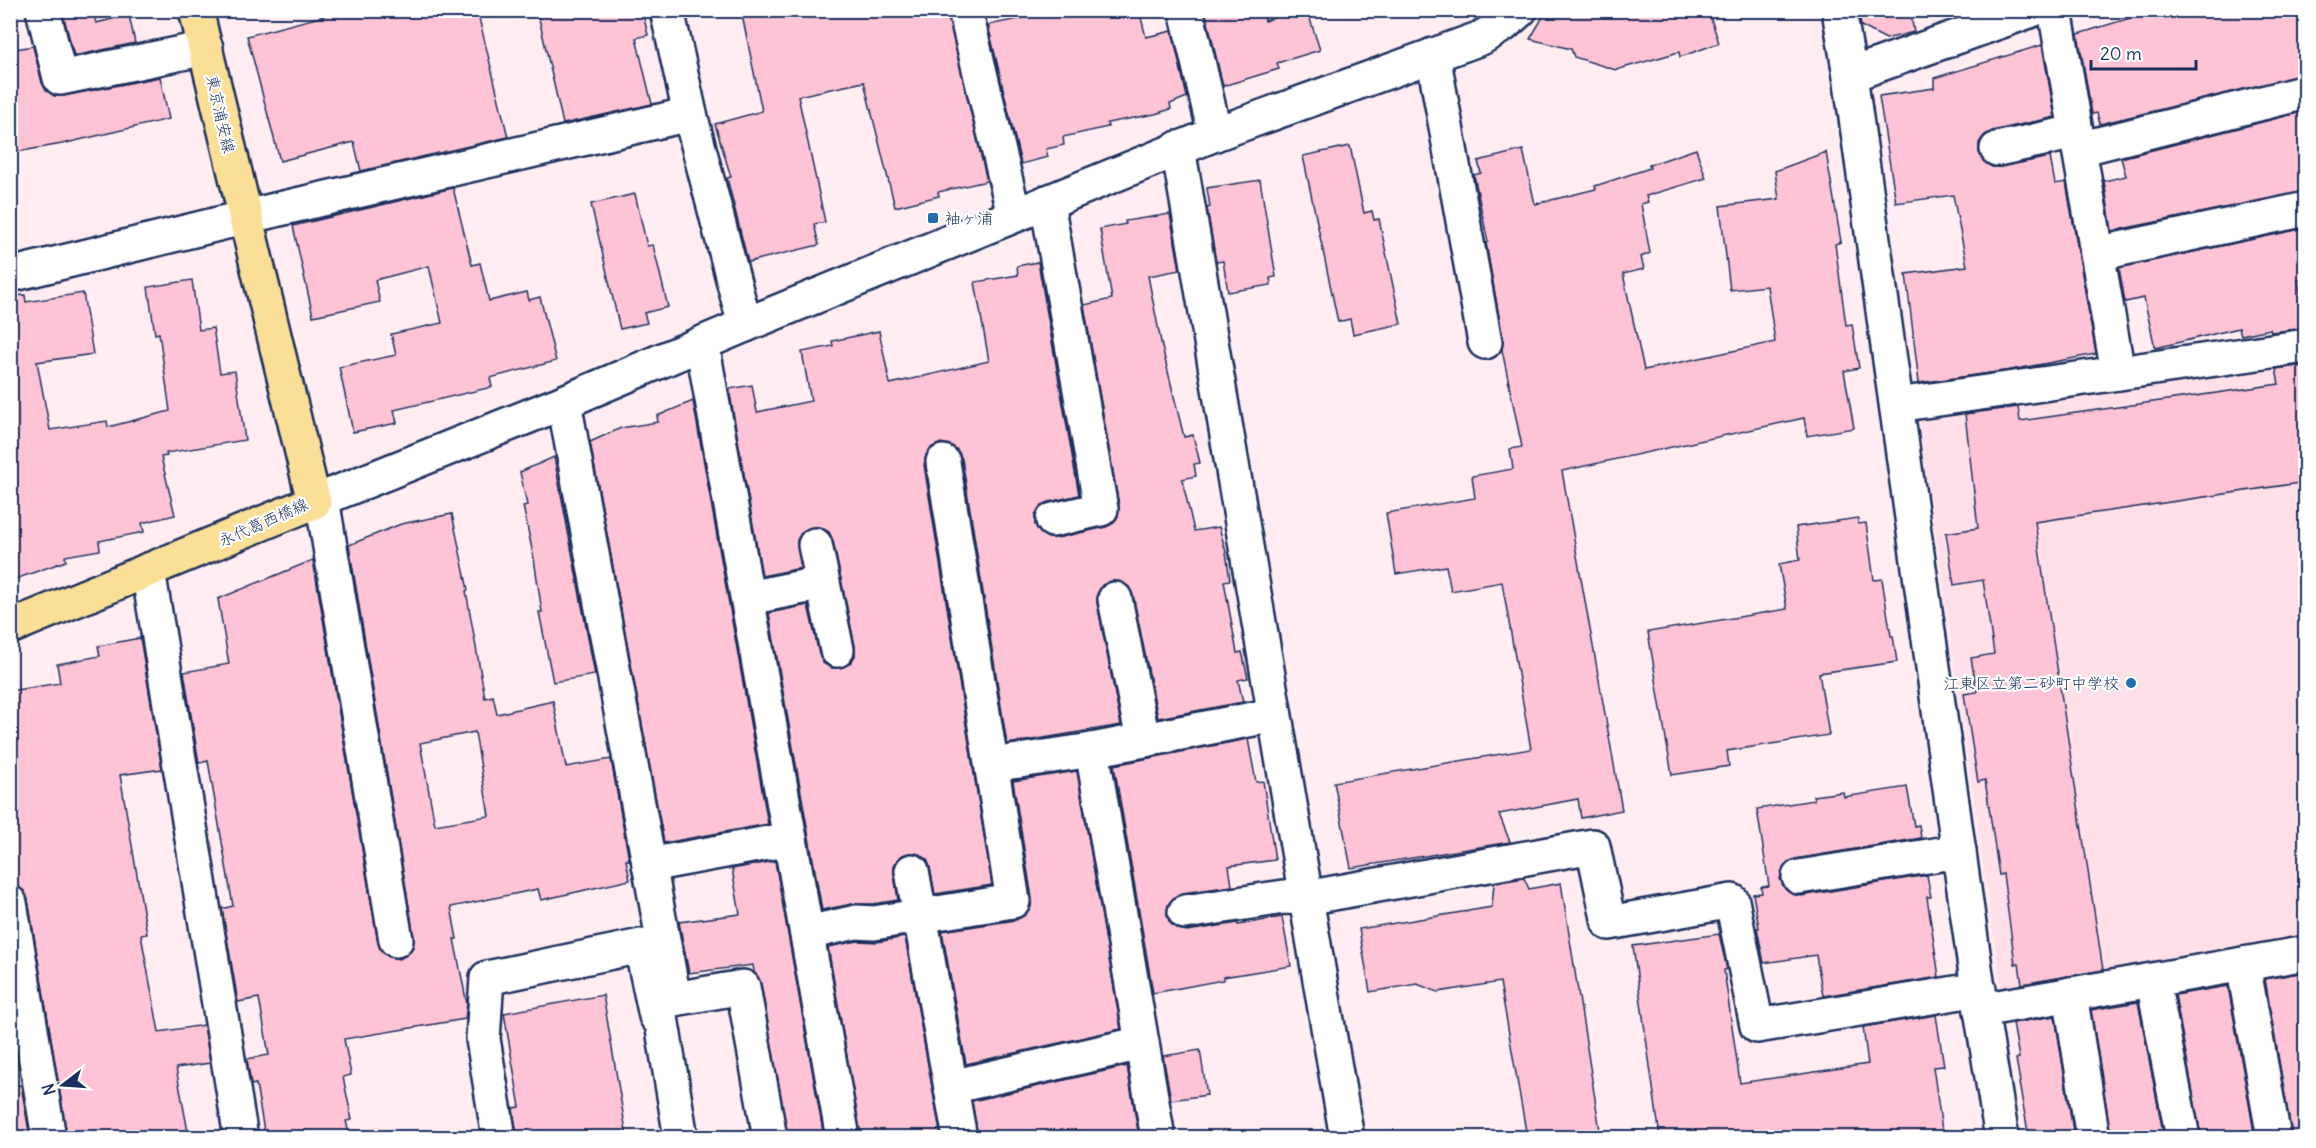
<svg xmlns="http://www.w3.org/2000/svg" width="2316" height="1148" font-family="Delius,'Klee One',sans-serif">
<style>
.built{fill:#ffe0e9}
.building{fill:#fec3d5;stroke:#1b2f5e;stroke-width:1.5;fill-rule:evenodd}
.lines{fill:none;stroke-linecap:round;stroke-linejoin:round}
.minor-casing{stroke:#1b2f5e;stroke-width:38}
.major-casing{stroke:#1b2f5e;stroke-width:38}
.minor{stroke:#fff;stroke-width:33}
.major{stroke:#fbdf96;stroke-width:33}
.poi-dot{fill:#1f6fb2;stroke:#fff;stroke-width:2}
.labels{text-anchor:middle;stroke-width:4.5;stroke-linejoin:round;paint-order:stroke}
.street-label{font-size:16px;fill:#1b2f5e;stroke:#fff}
.poi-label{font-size:16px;fill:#1b2f5e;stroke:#fff;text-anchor:start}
</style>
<rect width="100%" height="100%" fill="#ffedf2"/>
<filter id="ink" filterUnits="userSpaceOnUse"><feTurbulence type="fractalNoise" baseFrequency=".0167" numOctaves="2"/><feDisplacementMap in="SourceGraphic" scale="12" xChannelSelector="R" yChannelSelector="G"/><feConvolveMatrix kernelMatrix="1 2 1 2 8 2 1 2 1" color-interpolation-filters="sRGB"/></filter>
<g filter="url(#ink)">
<!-- built -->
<path class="built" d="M2305,364V945L2012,994L2001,986L1919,421Z"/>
<!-- building -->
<g class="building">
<path d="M62,10H93L96,23L129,15L135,43L74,56Z"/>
<path d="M323,10H477L508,137L361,171L354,142L280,161L247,36L324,16Z"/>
<path d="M537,10H642L648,35L636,38L652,104L563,124Z"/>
<path d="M741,10H947L987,181L938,192L939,196L895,207L864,82L798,96L825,222L814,224L819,245L748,262L727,178L731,177L715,124L762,111Z"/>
<path d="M1065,10H1139L1146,37L1172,31L1187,97L1170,104L1171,109L1155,114L1107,123L1108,127L1063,137L1064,145L1046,149L1048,157L1021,164L988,25Z"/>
<path d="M1205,10H1263L1265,21L1295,10H1307L1320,50L1277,63L1279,69L1223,86Z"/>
<path d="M1547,10H1708L1719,43L1680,57L1679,52L1616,70L1574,57L1571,49L1530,39Z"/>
<path d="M1858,10H1910L1914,32L1886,39L1861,26Z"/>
<path d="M2128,10H2306V74L2100,124L2097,113L2092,114L2078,34L2130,18Z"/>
<path d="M2042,45L2055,117L1992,131L1984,136L1979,143V152L1983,161L1992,167H2001L2050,157L2055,184L2066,182L2096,354L2011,370L1919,383L1906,274L1967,266L1953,195L1896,203L1879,96L1934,88V78Z"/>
<path d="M33,46L42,83L46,90L54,96H64L160,77L169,119L62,144L10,153V50Z"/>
<path d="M2306,111V191L2112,231L2104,181L2126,176L2121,158Z"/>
<path d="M1350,146L1364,213L1372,211L1374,220L1379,219L1401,324L1353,334L1350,319L1338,322L1303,156Z"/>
<path d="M1696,149L1706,178L1646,196L1648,202L1641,204L1650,253L1641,257L1644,269L1623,274L1644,370L1775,342L1767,286L1730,290L1720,206L1779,199L1775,171L1826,152L1841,242L1835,244L1846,325L1852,324L1859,368L1844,371L1854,428L1807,436L1804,418L1562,471L1622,810L1581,818L1578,799L1499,814L1510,842L1351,868L1334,782L1531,749L1502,582L1451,591L1446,566L1396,574L1386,513L1475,498L1472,476L1513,469L1510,449L1522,447L1502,350L1503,339L1486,243L1488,242L1474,175L1481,173L1478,161L1523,150L1535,204L1596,189L1595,186L1650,168L1649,165Z"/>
<path d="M1260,180L1276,277L1270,278L1271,285L1228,292L1223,261L1216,262L1207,208L1210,207L1207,188Z"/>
<path d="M453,188L472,265L480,263L489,301L527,292L529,300L540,297L556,361L490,378L492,387L394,410L397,423L353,432L339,367L396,355L391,334L442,323L429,266L375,280L380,302L313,316L293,226Z"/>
<path d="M635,194L647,246L653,245L668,307L644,313L647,323L620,329L591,204Z"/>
<path d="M1170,214L1180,270L1148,276L1162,347L1184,437L1193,435L1200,463L1194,464L1196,476L1182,479L1194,531L1219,527L1226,552L1230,580L1224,581L1237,653L1242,652L1248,678L1238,680L1243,702L1158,718L1133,595L1129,587L1122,582L1112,581L1102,585L1097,594V603L1121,725L1007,744L962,459L958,451L950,445L941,443L932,447L926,455L924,465L992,885L935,894L930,868L927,859L919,854L909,853L900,856L894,865V874L898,900L873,904H852L822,910L769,613L808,605L819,654L823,663L831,668H840L849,664L855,656V646L833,541L829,532L820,527H812L803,531L797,540L801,568L762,576L729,389L752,385L757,412L811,401L802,352L833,346L832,341L879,331L890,384L989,361L975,282L1018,275L1017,266L1038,262L1079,495L1049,502L1041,506L1035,515V525L1040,533L1048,538H1057L1106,527L1114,523L1118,516L1119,506L1084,305L1112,299L1100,229L1126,224L1125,221Z"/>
<path d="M2306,228V279L2298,280L2306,328L2271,332L2270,329L2241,335L2239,328L2155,348L2144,298L2125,302L2119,268Z"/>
<path d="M192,280L199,330L213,328L220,373L235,371L245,440L166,453L167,456L161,457L175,515L142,523L144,532L99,541L100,550L65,556L66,561L10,581V296L25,295L26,302L83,293L93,354L37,362L50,430L107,421L108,427L170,411L159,333L155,334L148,287Z"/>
<path d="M2306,365V482L2035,522L2103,970L2022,984L2019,964H2015L2003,874L1999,875L1985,780L1978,782L1964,694L1977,692L1971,658L1994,654L1983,580L1954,585L1946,533L1978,528L1965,414L2018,407L2020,421L2279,384L2276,369Z"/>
<path d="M693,401L768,824L664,843L590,442L621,428L658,422L657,416Z"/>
<path d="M554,457L595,675L553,682L539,612H542L534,559L523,506L527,505L520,472Z"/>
<path d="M452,514L468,590L466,591L485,698L493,696L497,714L553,701L566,767L611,759L629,860H626L630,880L541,900L538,889L451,907L457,939H454L467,1004L465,1019L344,1039L351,1075L343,1077L352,1120L346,1121L350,1137H265L256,1084L251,1085L247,1059L269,1055L259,998L238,1002L222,909L233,906L208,761L199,763L184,672L229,664L218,599L313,560L378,943L381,951L389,957L399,959L407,955L413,947L414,937L349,545L401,524ZM475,732L489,816L435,825L420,743Z"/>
<path d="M1858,518V524L1866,523L1874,580L1882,579L1891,636H1893L1897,662L1819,673L1829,735L1727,751L1729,766L1672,775L1648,632L1787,609L1779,564L1800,560L1796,527Z"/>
<path d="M140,638L162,769L120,775L147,934L141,935L159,1032L204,1025L210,1063L176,1068L189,1137H82L81,1132L67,1135L28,900L24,891L16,885L10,850V691L60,683L57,664L100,656L98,646Z"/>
<path d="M1248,739L1256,782L1263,781L1275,860L1229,866L1232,886L1182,893L1174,897L1168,905L1167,915L1170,923L1178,929L1187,931L1238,923V925L1282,917L1291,966L1223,977V980L1153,993L1114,765Z"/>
<path d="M1077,771L1121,1029L966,1064L942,931L1016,920L1025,915L1031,907L1032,898L1013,781Z"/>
<path d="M1907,787L1914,826L1919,825L1921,838L1795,859L1787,863L1782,870L1780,879L1785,889L1792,894L1801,896L1927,875L1931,897H1927L1939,977L1823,996L1816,955L1764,963L1757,928H1759L1753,894L1762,893L1761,887L1769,886L1757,809L1814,800L1813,796L1843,792L1844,797Z"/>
<path d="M775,861L824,1137H788L761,984L754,972L753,965L689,973L679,922L740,914L732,869Z"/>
<path d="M1524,878L1529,889L1561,883L1601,1137H1527L1500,982L1438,992L1417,984L1370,992L1359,929L1492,907L1494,883Z"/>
<path d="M1719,934L1727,969L1724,970L1740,1083L1868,1064L1863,1027L1936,1015L1944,1066L1933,1067L1943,1137H1660L1633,946Z"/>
<path d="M905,937L941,1137H861L828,947L858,941L877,942Z"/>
<path d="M2306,972V1137H2292L2265,979Z"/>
<path d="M2228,986L2255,1137H2201L2175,995Z"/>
<path d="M603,995L627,1137H517L513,1108L520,1107L504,1013Z"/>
<path d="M2138,1002L2164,1137H2111L2091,1010Z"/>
<path d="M2055,1016L2074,1137H2029L2019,1083L2020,1082L2016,1059L2019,1058L2013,1023Z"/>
<path d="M1200,1050L1207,1095L1171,1100L1163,1056Z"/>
<path d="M1127,1066L1139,1137H978L972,1101Z"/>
<path d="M21,1085L30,1137H10V1086Z"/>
</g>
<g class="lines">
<defs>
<g id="minor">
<path d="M43,10L60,78L206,48"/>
<path d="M667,10L690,114L745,325"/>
<path d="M965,10L1014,215"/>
<path d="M1186,10L1215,134"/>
<path d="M1839,10L1850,75L1981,1010L2002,1138"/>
<path d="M2055,10L2118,373"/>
<path d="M1433,55L1485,342"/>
<path d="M1850,75L2032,10"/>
<path d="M1178,148L1347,1138"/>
<path d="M1997,149L2076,132"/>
<path d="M2079,149L2306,92"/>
<path d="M1047,202L1101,509L1053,520"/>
<path d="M2097,254L2306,209"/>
<path d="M10,275L275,210L690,114"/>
<path d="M702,343L843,1138"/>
<path d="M564,402L674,999L743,987L770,1138"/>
<path d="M1897,405L2306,346"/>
<path d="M322,499L396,940"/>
<path d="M314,502L564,402L745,325L1215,134L1481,38L1503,25L1520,10"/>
<path d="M815,545L837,650"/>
<path d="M148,570L241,1138"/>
<path d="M748,598L823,583"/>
<path d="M1115,599L1143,740"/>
<path d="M992,765L1092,750L1274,715"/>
<path d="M649,865L790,839"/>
<path d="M912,871L960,1138"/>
<path d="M1799,877L1959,851"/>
<path d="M10,903L49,1138"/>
<path d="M1185,912L1284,897L1306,898L1593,846L1609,923L1732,901L1757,1026L1979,989"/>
<path d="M807,933L856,922L874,923L1013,901L943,462"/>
<path d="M2243,964L2274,1138"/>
<path d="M2153,981L2183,1138"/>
<path d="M2070,994L2093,1138"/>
<path d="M1981,1010L2306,953"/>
<path d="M1142,1043L1158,1138"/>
<path d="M951,1087L1142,1043L1092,750"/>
<path d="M499,1138L483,1039L487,978L641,946L656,1016L662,1023L681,1138"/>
</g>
<path id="major" d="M10,627L314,502L196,10"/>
</defs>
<!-- minor casing -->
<use href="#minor" class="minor-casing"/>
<!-- major casing -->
<use href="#major" class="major-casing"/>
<!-- minor -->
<use href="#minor" class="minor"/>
<!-- major -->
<use href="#major" class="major"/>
</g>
</g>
<!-- markers -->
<g class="poi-dot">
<rect x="927" y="212" width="12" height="12" rx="3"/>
<circle cx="2131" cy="683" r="6"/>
</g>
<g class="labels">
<!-- street labels -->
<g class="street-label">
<text transform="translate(221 114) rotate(77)" y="6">東京浦安線</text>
<text transform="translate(263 522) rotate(-24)" y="6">永代葛西橋線</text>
</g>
<!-- poi labels -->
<g class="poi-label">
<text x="945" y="224">袖ヶ浦</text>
<text x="2119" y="689" text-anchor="end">江東区立第二砂町中学校</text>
</g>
</g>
<!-- margin -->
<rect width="2316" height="1148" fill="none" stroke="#fff" stroke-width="36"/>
<rect x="18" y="18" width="2280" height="1112" fill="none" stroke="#1b2f5e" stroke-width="2" filter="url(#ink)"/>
<!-- north arrow -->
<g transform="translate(63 1085) rotate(253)" stroke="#ffffff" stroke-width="4.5" paint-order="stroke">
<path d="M0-4.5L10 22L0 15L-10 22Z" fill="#1b2f5e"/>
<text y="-9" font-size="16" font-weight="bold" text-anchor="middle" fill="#1b2f5e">N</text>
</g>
<!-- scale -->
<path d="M2091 60v9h105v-9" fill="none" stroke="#1b2f5e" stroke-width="3"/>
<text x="2100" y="60" font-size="18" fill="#1b2f5e" stroke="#ffffff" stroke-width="4.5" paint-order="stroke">20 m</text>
</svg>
